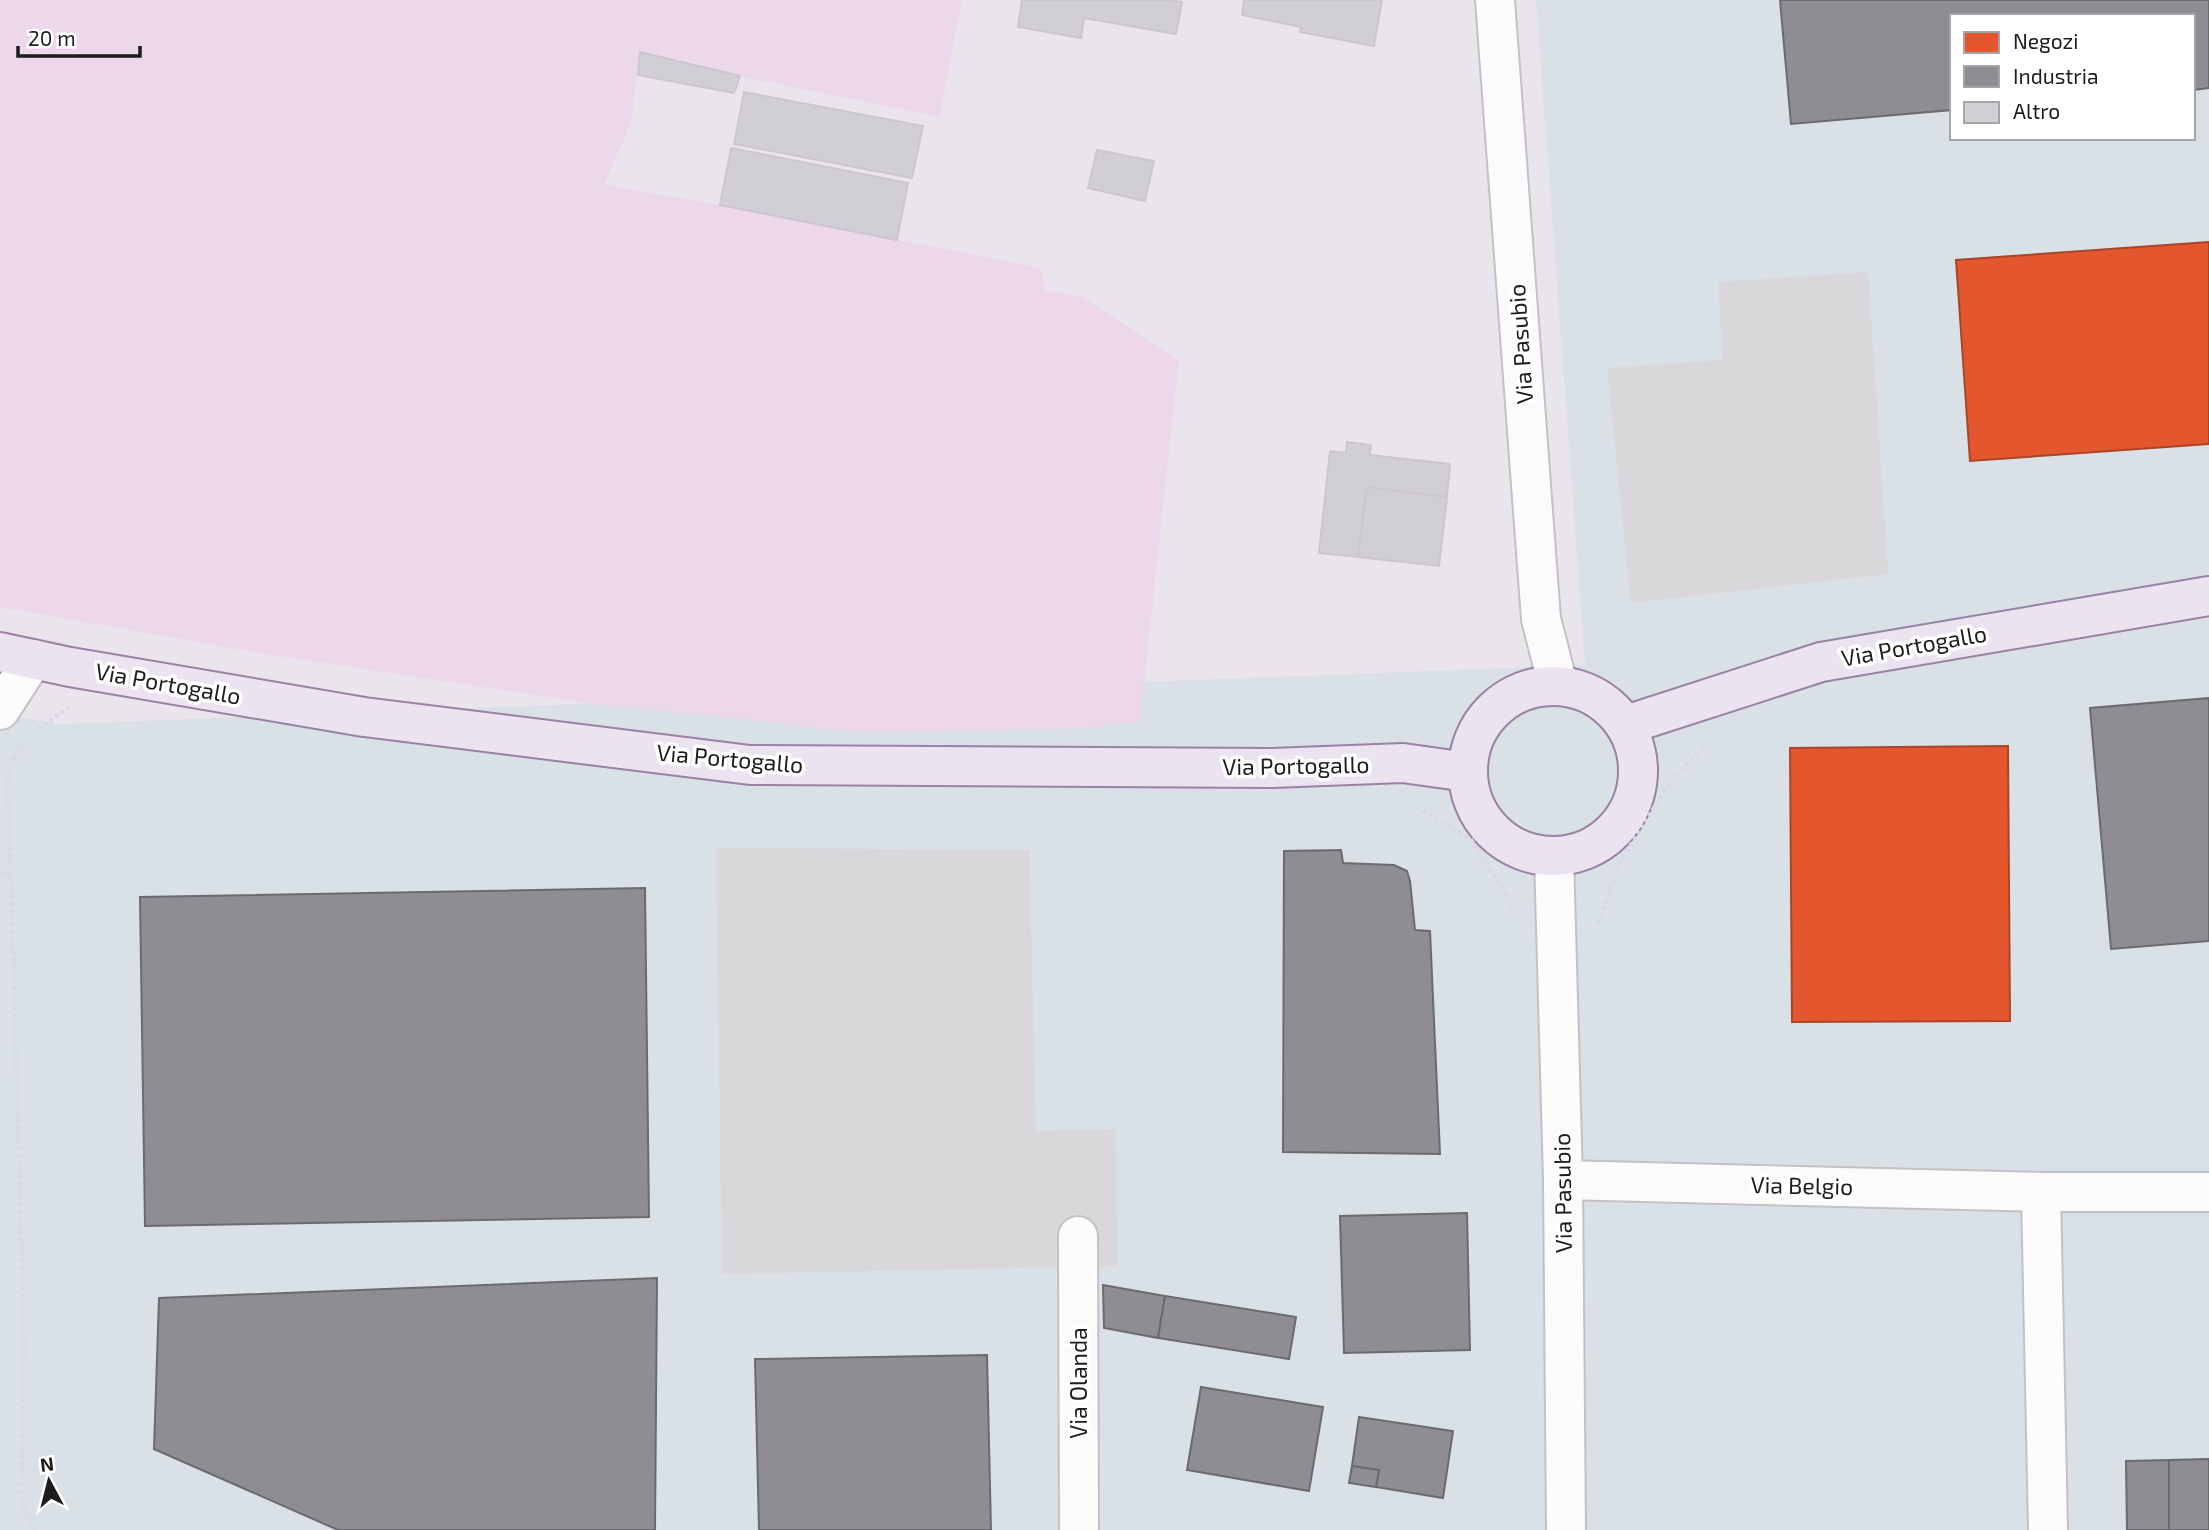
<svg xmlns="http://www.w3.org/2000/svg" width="2209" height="1530" font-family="'Exo 2',sans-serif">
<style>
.industrial{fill:#d9e0e6;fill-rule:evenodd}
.religious{fill:#d9d7da}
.farmland{fill:#edd7eb}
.shops{fill:#e4572e;stroke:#a84629;stroke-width:2}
.industry{fill:#8d8d92;stroke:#6b6b6f;stroke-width:2}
.building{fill:#d2ced5;stroke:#cbc6cf;stroke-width:2}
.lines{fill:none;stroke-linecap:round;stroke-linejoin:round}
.minor-casing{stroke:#c4c1c4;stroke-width:42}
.major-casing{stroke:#9982a2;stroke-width:42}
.path{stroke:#dbd7eb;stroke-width:4.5;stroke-dasharray:3.5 3.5;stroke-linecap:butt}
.minor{stroke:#fcfbfc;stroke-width:38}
.major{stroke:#ece3f0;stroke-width:38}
.labels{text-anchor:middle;stroke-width:7;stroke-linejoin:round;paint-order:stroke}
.street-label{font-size:23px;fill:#1d1d1d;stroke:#fff}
</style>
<rect width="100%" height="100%" fill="#eae5ec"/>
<!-- industrial -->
<path class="industrial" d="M1536,0H2209V1530H0V714L60,724L1585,665ZM1952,16H2193V138H1952Z"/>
<!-- religious -->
<g class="religious">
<path d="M1868,272L1888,574L1631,603L1607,368L1723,360L1718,282Z"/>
<path d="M716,848L1029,850L1036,1131L1116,1129L1117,1266L722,1274Z"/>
</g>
<!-- farmland -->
<path class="farmland" d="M0,0H962L940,117L740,76L640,52L631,123L604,185L720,205L1038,267L1043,274L1045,290L1082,297L1179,360L1140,721L1087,728L856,733L727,717L614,707L266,654L0,607Z"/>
<!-- shops -->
<g class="shops">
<path d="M2209,242V444L1970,461L1956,260Z"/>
<path d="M2008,746L2010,1021L1792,1022L1790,748Z"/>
</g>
<!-- industry -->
<g class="industry">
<path d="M1780,0H2209V88L2193,90V16H1952V110L1791,124Z"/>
<path d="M2209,698V941L2111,949L2090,708Z"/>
<path d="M1341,850L1343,863L1394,865L1407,871L1410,881L1415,930L1430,931L1440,1154L1283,1152L1284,851Z"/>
<path d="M645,888L649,1217L145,1226L140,897Z"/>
<path d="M1467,1213L1470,1350L1344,1353L1340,1216Z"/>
<path d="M657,1278L655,1530H338L154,1449L159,1298Z"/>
<path d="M1103,1285L1165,1296L1158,1338L1104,1328Z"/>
<path d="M1165,1296L1296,1317L1289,1359L1158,1338Z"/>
<path d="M987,1355L991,1530H759L755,1359Z"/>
<path d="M1201,1387L1323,1407L1309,1491L1187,1470Z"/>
<path d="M1359,1417L1453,1431L1443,1498L1376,1487L1379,1470L1352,1466Z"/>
<path d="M2209,1459V1530H2169V1460Z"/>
<path d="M2169,1460V1530H2127L2126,1461Z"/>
<path d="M1352,1466L1379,1470L1376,1487L1349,1483Z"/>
</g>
<!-- building -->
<g class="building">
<path d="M1022,0H1170L1182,2L1176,34L1084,18L1081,38L1018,27Z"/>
<path d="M1244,0H1382L1374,46L1300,32L1301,27L1242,15Z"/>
<path d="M640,52L740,76L734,93L638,75Z"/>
<path d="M744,92L923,126L912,178L734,144Z"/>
<path d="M731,148L908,183L897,240L720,205Z"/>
<path d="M1097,150L1154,161L1145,201L1088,188Z"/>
<path d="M1347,442L1371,445L1370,455L1450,464L1447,497L1367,487L1358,557L1319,553L1330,451L1346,453Z"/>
<path d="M1367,487L1447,497L1439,566L1358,557Z"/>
</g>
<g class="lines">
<defs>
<g id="minor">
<path d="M1495,0L1541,619L1558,685"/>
<path d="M0,710L33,659"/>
<path d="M1554,856L1563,1180L1566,1530"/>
<path d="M1563,1180L2041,1192H2209"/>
<path d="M2041,1192L2048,1530"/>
<path d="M1078,1236L1079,1530"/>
</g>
<g id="major">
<path d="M0,652L70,667L364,717L750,765L1272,768L1403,763L1467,772"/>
<circle cx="1553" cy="771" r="85"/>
<path d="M1626,725L1821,662L2209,596"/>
</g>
</defs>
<!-- minor casing -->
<use href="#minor" class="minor-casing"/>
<!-- major casing -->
<use href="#major" class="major-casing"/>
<!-- path -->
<g class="path">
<path d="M38,729L68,708"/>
<path d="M1417,807L1471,840L1509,899L1513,914"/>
<path d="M0,874H11L7,786L11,762L22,745"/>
<path d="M11,874L24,1341L21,1493L26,1516L35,1530"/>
<path d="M1598,923L1622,859L1672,779L1707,744"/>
</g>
<!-- minor -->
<use href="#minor" class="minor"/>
<!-- major -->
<use href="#major" class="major"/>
</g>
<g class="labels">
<!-- street labels -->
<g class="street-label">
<text transform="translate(1521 344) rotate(-94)" y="8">Via Pasubio</text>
<text transform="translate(1914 646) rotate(-10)" y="8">Via Portogallo</text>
<text transform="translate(168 684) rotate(10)" y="8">Via Portogallo</text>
<text transform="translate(730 759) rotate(5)" y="8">Via Portogallo</text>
<text transform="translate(1296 766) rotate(-1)" y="8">Via Portogallo</text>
<text transform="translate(1802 1186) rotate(1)" y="8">Via Belgio</text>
<text transform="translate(1563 1193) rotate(-91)" y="8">Via Pasubio</text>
<text transform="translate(1079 1383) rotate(-90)" y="8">Via Olanda</text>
</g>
</g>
<!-- legend -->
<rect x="1950" y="14" width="245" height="126" fill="#ffffff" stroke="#a5a5a5" stroke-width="2"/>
<rect x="1964" y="32" width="35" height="21" fill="#e4572e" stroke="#a5a5a5" stroke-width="2"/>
<text x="2013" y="49" font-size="21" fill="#1d1d1d">Negozi</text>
<rect x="1964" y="66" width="35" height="21" fill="#8d8d92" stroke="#a5a5a5" stroke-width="2"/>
<text x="2013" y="84" font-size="21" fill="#1d1d1d">Industria</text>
<rect x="1964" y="102" width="35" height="21" fill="#d2ced5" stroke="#a5a5a5" stroke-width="2"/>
<text x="2013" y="119" font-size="21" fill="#1d1d1d">Altro</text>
<!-- north arrow -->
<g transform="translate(49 1481) rotate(353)" stroke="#ffffff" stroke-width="5" paint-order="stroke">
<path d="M0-5L12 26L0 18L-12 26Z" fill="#1d1d1d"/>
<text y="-10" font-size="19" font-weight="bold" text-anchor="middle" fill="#1d1d1d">N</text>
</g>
<!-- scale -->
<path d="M18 46v10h122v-10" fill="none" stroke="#1d1d1d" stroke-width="3.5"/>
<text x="28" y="46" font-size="21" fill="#1d1d1d" stroke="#ffffff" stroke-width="5" paint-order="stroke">20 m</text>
</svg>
